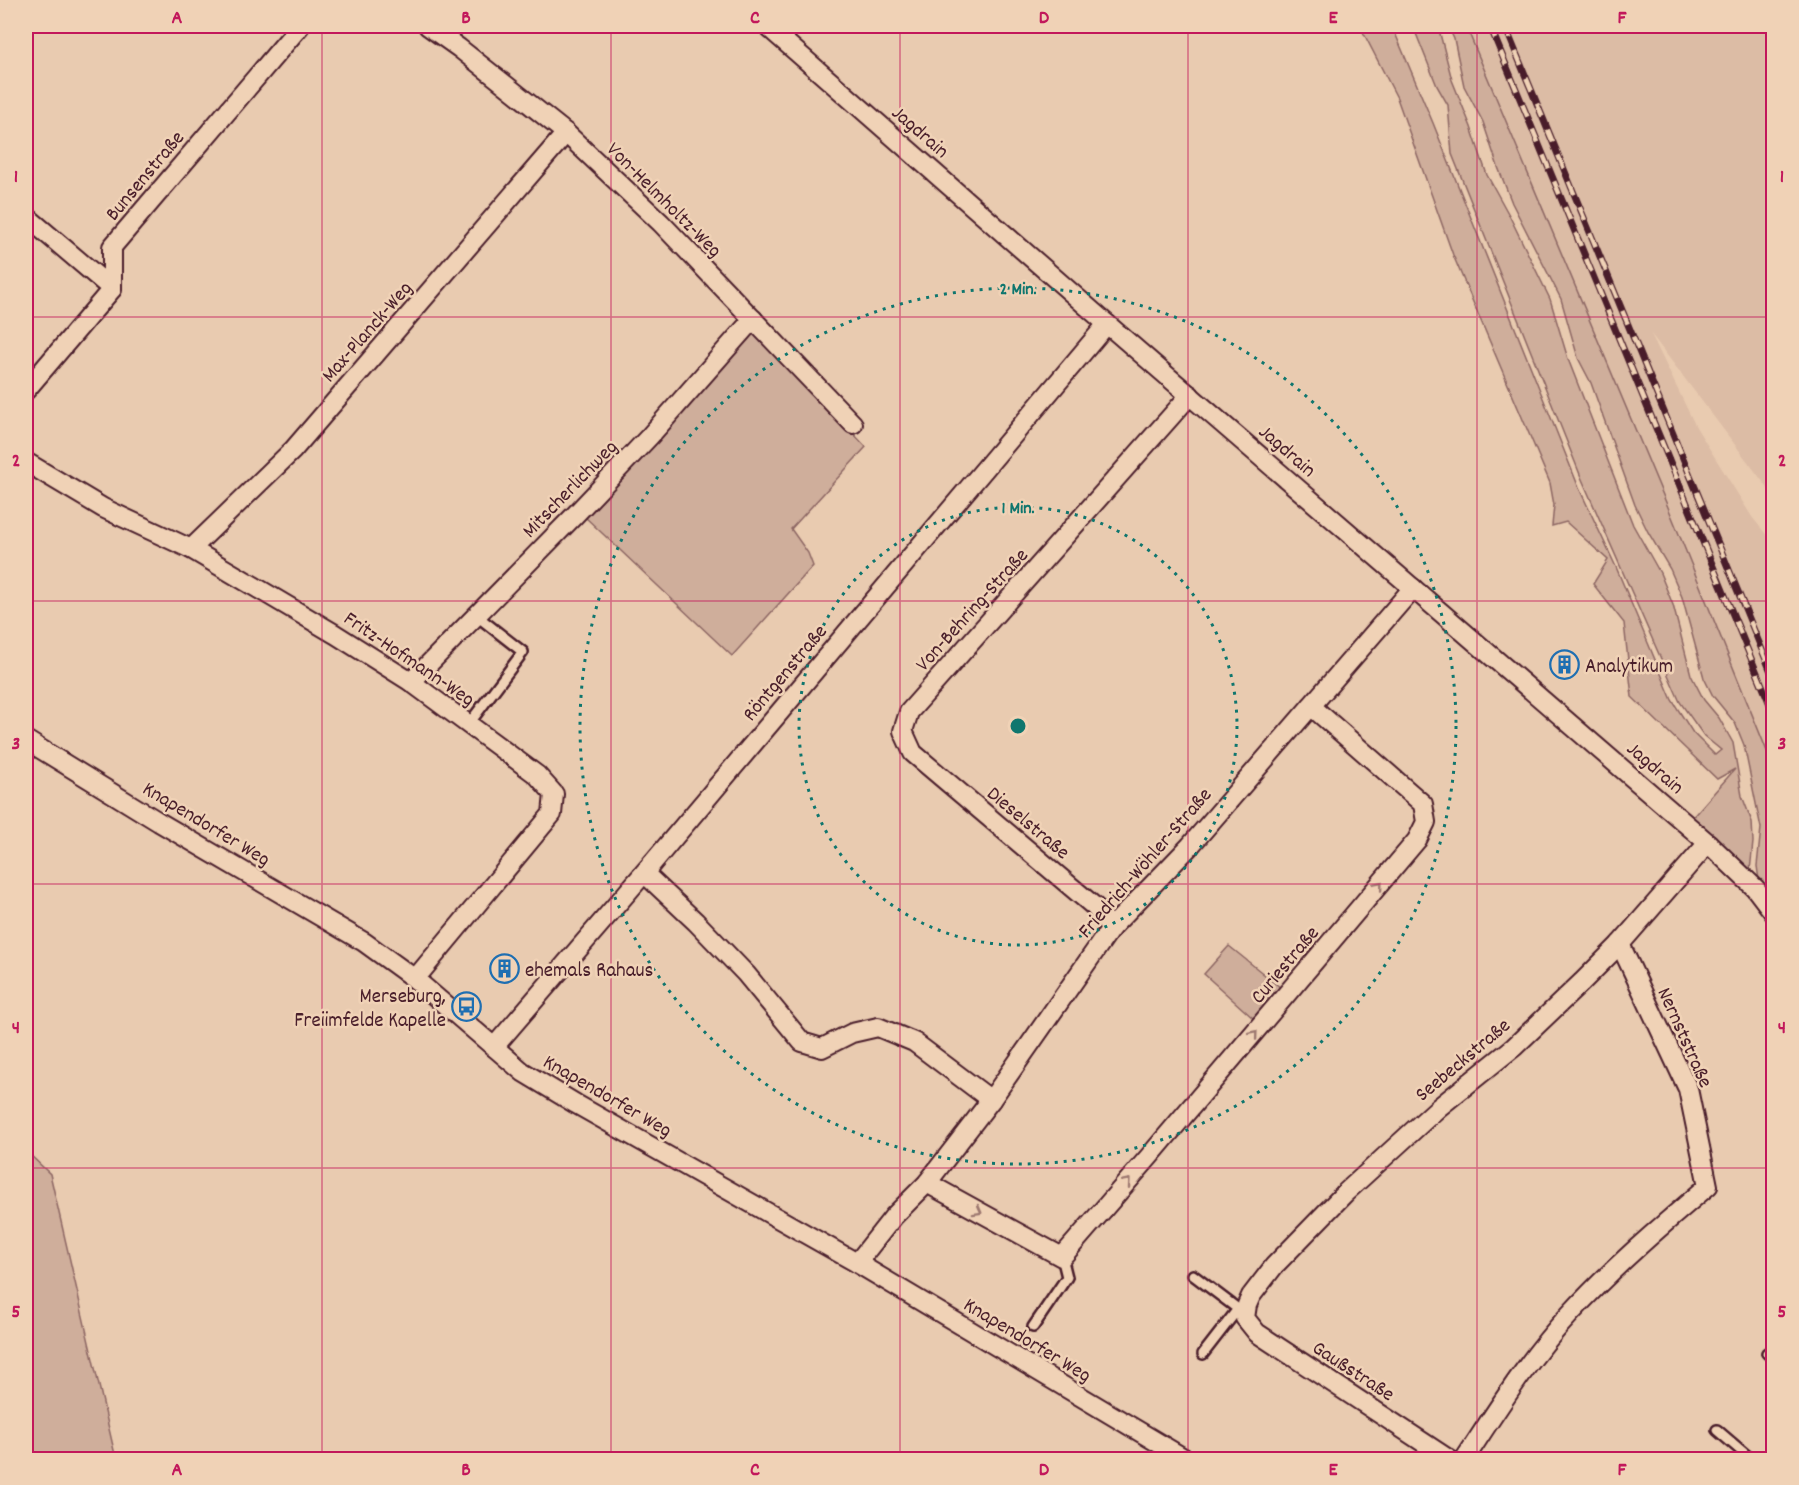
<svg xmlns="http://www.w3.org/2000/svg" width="1799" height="1485" font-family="Dekko,sans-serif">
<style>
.built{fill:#dcbca5}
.green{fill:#cfae9b;stroke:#8c6663;stroke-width:1.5}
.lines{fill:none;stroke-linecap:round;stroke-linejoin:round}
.service-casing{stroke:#4a1f2b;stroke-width:14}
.minor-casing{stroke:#4a1f2b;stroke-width:22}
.service{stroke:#f0d2b6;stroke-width:9}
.minor{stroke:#f0d2b6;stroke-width:18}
.rail-casing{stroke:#4a1f2b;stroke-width:7}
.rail{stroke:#f0d2b6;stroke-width:4.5;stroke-dasharray:14;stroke-linecap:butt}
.oneway{stroke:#9d7870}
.grid{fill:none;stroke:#c2185b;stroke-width:1.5;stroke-opacity:0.55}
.ring{fill:none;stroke:#0f766e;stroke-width:3;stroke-dasharray:3 6}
.labels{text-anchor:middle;stroke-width:5;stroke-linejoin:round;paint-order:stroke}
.street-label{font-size:21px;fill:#4a1f2b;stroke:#f0d2b6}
.poi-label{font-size:21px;fill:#4a1f2b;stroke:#f0d2b6;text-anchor:start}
.centre{fill:#0f766e;stroke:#f0d2b6;stroke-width:3}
.ring-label{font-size:18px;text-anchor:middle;font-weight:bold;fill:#0f766e;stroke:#f0d2b6;stroke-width:5;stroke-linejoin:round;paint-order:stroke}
.neatline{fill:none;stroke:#c2185b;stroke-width:2}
.grid-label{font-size:20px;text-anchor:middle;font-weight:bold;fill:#c2185b}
</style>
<rect width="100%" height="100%" fill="#e9cbb0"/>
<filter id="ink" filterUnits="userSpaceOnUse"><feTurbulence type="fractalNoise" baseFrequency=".0167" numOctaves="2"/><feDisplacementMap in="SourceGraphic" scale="12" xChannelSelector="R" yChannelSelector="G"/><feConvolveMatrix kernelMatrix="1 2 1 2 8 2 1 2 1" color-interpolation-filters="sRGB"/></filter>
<g filter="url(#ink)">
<!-- built -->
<path class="built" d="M1466,26H1773V500L1767,487L1651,334L1696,427L1752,517L1773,543V766L1670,512Z"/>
<!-- green -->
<g class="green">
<path d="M1360,26H1392L1433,123L1579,488L1616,567L1672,700L1693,733L1715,755L1721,750L1704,736L1680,702L1581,477L1452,154L1448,105L1437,86L1413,26H1438L1452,80L1471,127L1487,175L1509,215L1550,299L1568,359L1633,525L1660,573L1673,605L1691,675L1704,700L1719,718L1733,743L1742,796L1752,822L1753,842L1750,871L1691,819L1735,769L1717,779L1632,697L1624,623L1593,584L1608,560L1566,522L1552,526L1554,505L1550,483L1453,255L1397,98Z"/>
<path d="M1448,26H1466L1670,512L1773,766V902L1759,880L1757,866L1761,828L1744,745L1735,723L1713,696L1704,678L1682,597L1670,569L1648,532L1635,505L1591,383L1578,358L1561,299L1512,203L1498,167L1483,122L1464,86L1454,39Z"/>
<path d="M754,328L866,447L791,529L808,553L813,566L732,656L584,516Z"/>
<path d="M1229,946L1281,988L1254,1019L1204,974Z"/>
<path d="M26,1151L50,1174L116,1459H26Z"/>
</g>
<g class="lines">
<defs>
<g id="service">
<path d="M468,725L523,652L477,616"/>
<path d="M1193,1275L1238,1309"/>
<path d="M1033,1327L1067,1277L1062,1257"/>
<path d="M1767,1353L1774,1359"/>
<path d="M1203,1354L1238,1309H1246"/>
<path d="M1717,1430L1752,1460"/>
</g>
<g id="minor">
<path d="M428,26L459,48L566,133L661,223L853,424"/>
<path d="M767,26L1107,324L1708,843L1755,888L1774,913"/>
<path d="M26,216L112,289"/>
<path d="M26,390L112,289V247L300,26"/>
<path d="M26,462L103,508L191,549L335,634L411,682L537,775L554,794L552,814L415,979"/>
<path d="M191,549L293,450L566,133"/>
<path d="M411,682L573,517L649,437L753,319"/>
<path d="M26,740L159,822L364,942L415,979L523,1072L576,1104L857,1263L1187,1460"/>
<path d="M644,873L696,922L746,974L802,1042L822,1048L852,1033L878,1027L914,1042L991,1100"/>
<path d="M1111,928L1095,907L913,753L903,731L909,712L1190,395"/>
<path d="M494,1047L644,873L1107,324"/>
<path d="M927,1183L1062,1257L1148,1158L1417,840L1426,822L1423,804L1311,706"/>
<path d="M857,1263L894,1216L927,1183L991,1100L1111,928L1190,846L1413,588"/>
<path d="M1450,1460L1257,1333L1245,1318L1247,1305L1251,1296L1274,1266L1345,1193L1438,1108L1514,1047L1582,982L1620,944L1708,843"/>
<path d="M1464,1460C1497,1410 1529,1358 1570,1314C1612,1268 1660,1227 1708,1186L1688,1089L1620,944"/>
</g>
</defs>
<!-- service casing -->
<use href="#service" class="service-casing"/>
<!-- minor casing -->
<use href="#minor" class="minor-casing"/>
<!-- service -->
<use href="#service" class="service"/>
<!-- minor -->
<use href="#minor" class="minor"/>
<defs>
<g id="rail">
<path d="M1490,26L1774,714"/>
<path d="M1505,26L1774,679"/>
</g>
</defs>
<!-- rail casing -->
<use href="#rail" class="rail-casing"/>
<!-- rail -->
<use href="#rail" class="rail"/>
</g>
<!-- one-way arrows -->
<defs><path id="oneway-chevron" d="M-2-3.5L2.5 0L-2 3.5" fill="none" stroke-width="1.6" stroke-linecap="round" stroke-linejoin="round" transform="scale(1.5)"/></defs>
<g class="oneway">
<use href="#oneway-chevron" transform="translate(1379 885) rotate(-50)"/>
<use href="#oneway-chevron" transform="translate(1254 1034) rotate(-50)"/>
<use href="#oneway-chevron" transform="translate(1127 1182) rotate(-49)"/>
<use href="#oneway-chevron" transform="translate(978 1211) rotate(29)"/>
</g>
</g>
<!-- grid -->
<path class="grid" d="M322,26V1460M611,26V1460M900,26V1460M1188,26V1460M1477,26V1460M26,317H1774M26,601H1774M26,884H1774M26,1168H1774"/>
<!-- distance rings -->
<g class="ring">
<circle cx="1018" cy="726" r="219"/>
<circle cx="1018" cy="726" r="438"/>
</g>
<!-- icons -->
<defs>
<symbol id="building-ring" viewBox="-11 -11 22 22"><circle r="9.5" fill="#f0d2b6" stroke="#1f6fb2" stroke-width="1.5"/><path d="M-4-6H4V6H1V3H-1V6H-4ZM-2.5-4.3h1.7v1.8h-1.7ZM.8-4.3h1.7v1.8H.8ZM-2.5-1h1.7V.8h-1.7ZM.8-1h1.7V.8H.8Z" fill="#1f6fb2"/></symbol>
<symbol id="bus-ring" viewBox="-11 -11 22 22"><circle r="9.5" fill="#f0d2b6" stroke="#1f6fb2" stroke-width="1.5"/><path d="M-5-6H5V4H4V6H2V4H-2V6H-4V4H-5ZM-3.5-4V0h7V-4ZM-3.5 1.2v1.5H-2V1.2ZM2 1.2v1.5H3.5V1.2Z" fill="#1f6fb2"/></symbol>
</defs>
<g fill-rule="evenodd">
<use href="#building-ring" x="1548" y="648" width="33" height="33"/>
<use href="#building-ring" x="488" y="952" width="33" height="33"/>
<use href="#bus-ring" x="450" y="990" width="33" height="33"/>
</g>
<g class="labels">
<!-- street labels -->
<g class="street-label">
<text transform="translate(921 131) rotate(41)" y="7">Jagdrain</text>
<text transform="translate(144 175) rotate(-50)" y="7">Bunsenstraße</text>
<text transform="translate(665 199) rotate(45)" y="7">Von-Helmholtz-Weg</text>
<text transform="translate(366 331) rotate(-49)" y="7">Max-Planck-Weg</text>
<text transform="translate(1288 450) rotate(41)" y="7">Jagdrain</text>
<text transform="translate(569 488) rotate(-46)" y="7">Mitscherlichweg</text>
<text transform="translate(971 609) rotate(-48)" y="7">Von-Behring-Straße</text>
<text transform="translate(410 658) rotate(34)" y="7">Fritz-Hofmann-Weg</text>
<text transform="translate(784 672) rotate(-50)" y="7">Röntgenstraße</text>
<text transform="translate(1656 767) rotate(41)" y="7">Jagdrain</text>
<text transform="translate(1029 822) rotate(40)" y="7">Dieselstraße</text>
<text transform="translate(207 823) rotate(31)" y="7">Knapendorfer Weg</text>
<text transform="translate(1144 862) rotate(-49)" y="7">Friedrich-Wöhler-Straße</text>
<text transform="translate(1284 964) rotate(-50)" y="7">Curiestraße</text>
<text transform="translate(1686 1037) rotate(66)" y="7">Nernststraße</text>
<text transform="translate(1462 1059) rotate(-40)" y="7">Seebeckstraße</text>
<text transform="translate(608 1095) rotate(30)" y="7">Knapendorfer Weg</text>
<text transform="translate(1028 1339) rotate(31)" y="7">Knapendorfer Weg</text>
<text transform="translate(1354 1370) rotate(33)" y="7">Gaußstraße</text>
</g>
<!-- poi labels -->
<g class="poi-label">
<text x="1585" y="672">Analytikum</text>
<text x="525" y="976">ehemals Rahaus</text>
<text x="446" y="1002" text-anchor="end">Merseburg,<tspan x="446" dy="24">Freiimfelde Kapelle</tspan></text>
</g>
</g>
<circle cx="1018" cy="726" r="9" class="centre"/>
<g class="ring-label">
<text x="1018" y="294">2 Min.</text>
<text x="1018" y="513">1 Min.</text>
</g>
<!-- margin -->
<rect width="1799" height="1485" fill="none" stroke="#f0d2b6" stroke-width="66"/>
<rect x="33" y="33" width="1733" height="1419" class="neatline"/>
<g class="grid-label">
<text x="177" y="23">A</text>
<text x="466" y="23">B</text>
<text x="755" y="23">C</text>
<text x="1044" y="23">D</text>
<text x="1333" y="23">E</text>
<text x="1622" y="23">F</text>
<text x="16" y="182">1</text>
<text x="1782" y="182">1</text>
<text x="16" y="466">2</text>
<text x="1782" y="466">2</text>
<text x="16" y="749">3</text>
<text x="1782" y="749">3</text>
<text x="16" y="1033">4</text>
<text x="1782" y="1033">4</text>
<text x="16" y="1317">5</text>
<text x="1782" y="1317">5</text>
<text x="177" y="1475">A</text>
<text x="466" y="1475">B</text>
<text x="755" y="1475">C</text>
<text x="1044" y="1475">D</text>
<text x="1333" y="1475">E</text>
<text x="1622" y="1475">F</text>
</g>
</svg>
